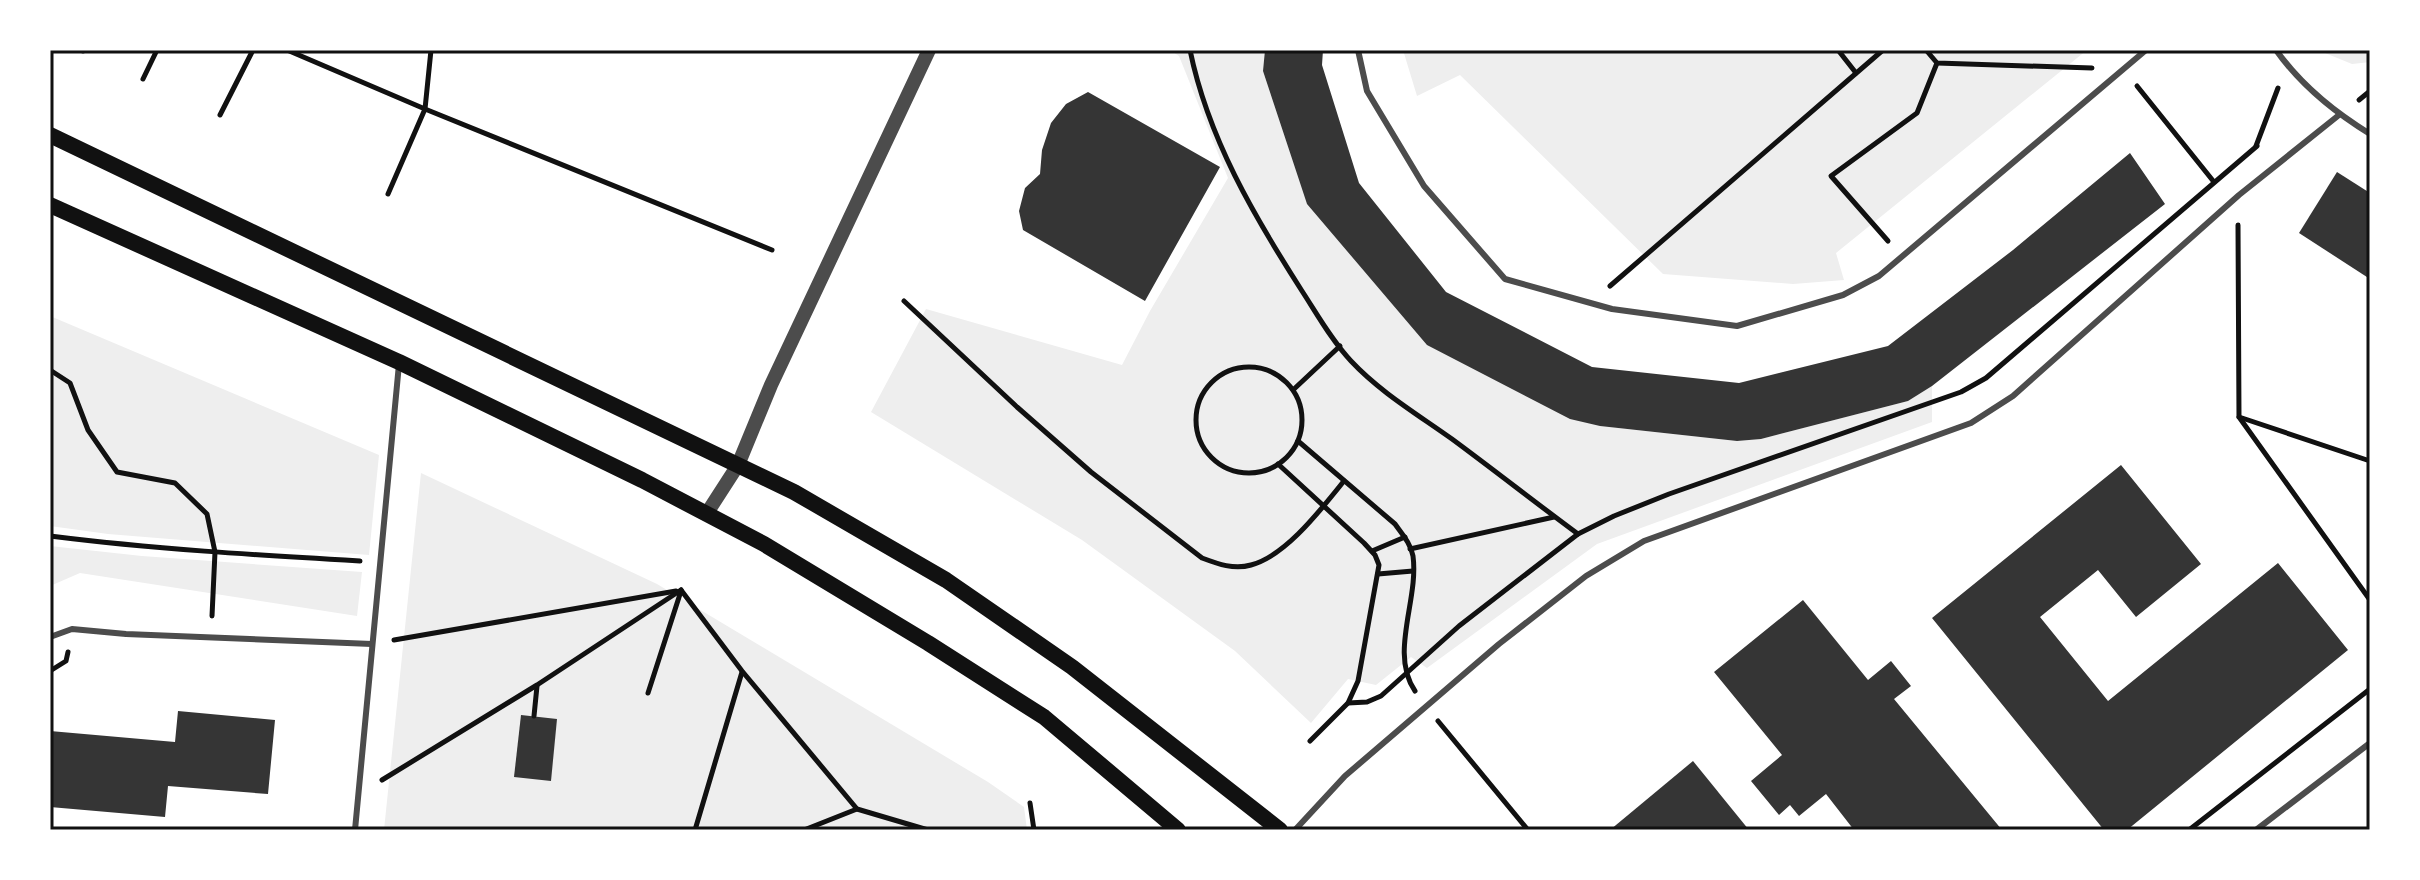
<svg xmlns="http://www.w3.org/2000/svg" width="2420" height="880" font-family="'IBM Plex Sans',sans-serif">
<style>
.green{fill:#eee}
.building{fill:#353535}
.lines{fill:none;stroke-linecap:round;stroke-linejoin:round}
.path{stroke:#111;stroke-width:5}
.service{stroke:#4c4c4c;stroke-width:6}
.tertiary{stroke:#4c4c4c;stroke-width:14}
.secondary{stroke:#111;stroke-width:16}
.neatline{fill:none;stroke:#111;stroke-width:3}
</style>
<rect width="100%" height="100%" fill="#fff"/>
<!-- green -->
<g class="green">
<path d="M1170,50H1265L1263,71L1307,204L1600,426L1737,441L1761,439L1908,401L1932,386V422L1597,544L1427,668L1411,657L1376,685L1348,679L1311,723L1235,651L1082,540L871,412L926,309L1122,365L1150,311L1228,178L1179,56Z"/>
<path d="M1403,50H2087L1836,253L1844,280L1793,284L1663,274L1460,75L1417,96Z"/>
<path d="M2326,50H2370V62L2352,64L2325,53Z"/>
<path d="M50,316L379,455L369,555L108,534L50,526Z"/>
<path d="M421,473L657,584L988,782L1024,807L1027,830H384Z"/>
<path d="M50,546L142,556L362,572L357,616L80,573L50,586Z"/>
</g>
<!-- building -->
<g class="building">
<path d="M1265,50H1323L1322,65L1359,183L1446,292L1592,367L1739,383L1888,346L2013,250L2130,153L2165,204L1932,386L1908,401L1761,439L1737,441L1600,426L1570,419L1427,345L1307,204L1263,71Z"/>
<path d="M1088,92L1220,167L1145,301L1023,230L1019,211L1025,188L1040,174L1042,150L1051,123L1066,104Z"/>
<path d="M2337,172L2370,193V279L2299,233Z"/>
<path d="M2121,465L2201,564L2136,617L2098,570L2040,617L2108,701L2278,563L2348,650L2127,830H2104L1932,618Z"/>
<path d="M1803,600L1868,680L1891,661L1911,686L1894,699L2002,830H1854L1826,794L1799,816L1790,805L1779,815L1751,781L1782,755L1714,672Z"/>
<path d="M178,711L275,720L268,794L168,786L165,817L50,807V731L175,742Z"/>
<path d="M521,715L557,719L551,781L514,777Z"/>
<path d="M1693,761L1749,830H1610Z"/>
</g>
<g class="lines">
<!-- path -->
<g class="path">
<path d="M287,50L425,109L388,194"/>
<path d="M431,50L425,109L772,250"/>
<path d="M1190,50C1208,138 1254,216 1302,291C1317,314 1332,341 1351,361C1380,392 1417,414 1452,439C1494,470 1536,503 1578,534"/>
<path d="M1838,50L1856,73"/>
<path d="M1926,50L1937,63L2092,68"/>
<path d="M83,51V50"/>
<path d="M143,79L157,50"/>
<path d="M2137,86L2214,182"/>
<path d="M2359,100L2370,91"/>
<path d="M220,115L253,50"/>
<path d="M2256,146L2278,88"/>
<path d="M2238,225L2239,417L2370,600"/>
<path d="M1888,241L1831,176L1917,113L1937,63"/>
<path d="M1610,286L1883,50"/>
<path d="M904,301L1017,407L1091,472L1202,558C1218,564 1234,570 1251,565C1286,556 1322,508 1344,481"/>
<circle cx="1249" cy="420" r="53"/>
<path d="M50,370L70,383L88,430L117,472L175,483L207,514L215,552L212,616"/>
<path d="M1293,390L1340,346"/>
<path d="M2239,417L2370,461"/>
<path d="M1298,441L1395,524C1402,534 1411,544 1413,556C1419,600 1389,653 1415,691"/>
<path d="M1278,464L1364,543L1375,555L1379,565L1358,681L1348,703L1310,741"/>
<path d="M50,536C153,549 256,555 360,561"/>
<path d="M1410,549L1554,517"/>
<path d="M1372,551L1405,537"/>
<path d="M1378,574L1413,571"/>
<path d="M681,590L742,671L857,809L928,830"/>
<path d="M394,640L676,591"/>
<path d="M50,671L66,661L68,652"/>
<path d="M648,693L681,591"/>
<path d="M1348,703L1367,702L1381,696L1459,626L1578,534L1614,516L1669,494L1961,392L1986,378L2257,146"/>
<path d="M534,716L537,686"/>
<path d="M1438,721L1528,830"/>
<path d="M382,780L537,685L681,590"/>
<path d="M1030,803L1034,830"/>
<path d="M695,830L742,672"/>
<path d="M804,830L857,809"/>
<path d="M2189,830L2370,689"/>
</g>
<!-- service -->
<g class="service">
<path d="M1358,50L1367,91L1424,186L1505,279L1612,309L1737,326L1843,295L1879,276L2146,50"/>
<path d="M2276,50C2300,84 2334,112 2370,134"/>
<path d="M50,637L72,629L126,634L372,644"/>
<path d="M355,830L399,364"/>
<path d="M1295,830L1345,776L1499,644L1586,576L1644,541L1971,423L2013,396L2239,195L2339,115"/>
<path d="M2256,830L2370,743"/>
</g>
<!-- tertiary -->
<path class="tertiary" d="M707,513L738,465L771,385L929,50"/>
<!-- secondary -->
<g class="secondary">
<path d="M50,135L794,492L946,580L1072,667L1280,830"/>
<path d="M50,205L399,362L642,480L764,544L928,643L1044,717L1178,830"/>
</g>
</g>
<!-- border -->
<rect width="2420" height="880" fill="none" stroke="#ffffff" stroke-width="104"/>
<rect x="52" y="52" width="2316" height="776" class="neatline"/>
</svg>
